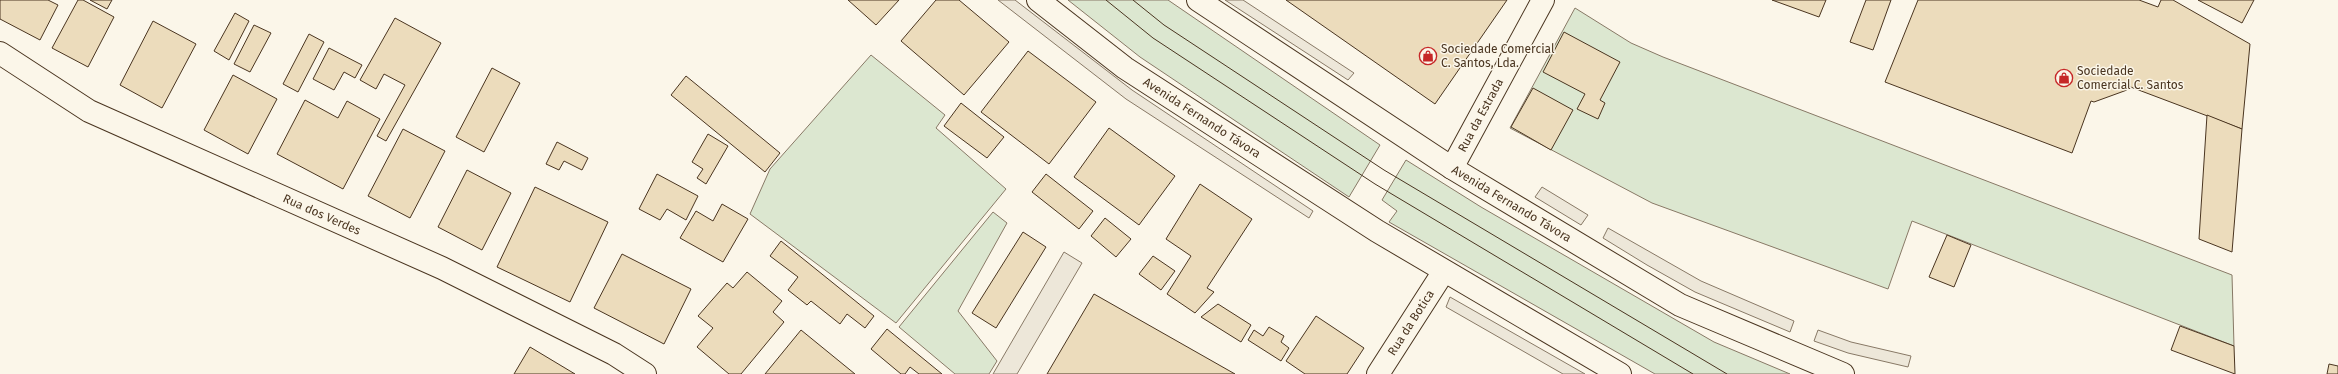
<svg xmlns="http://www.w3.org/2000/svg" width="2338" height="374" font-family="'Fira Sans',sans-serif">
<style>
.green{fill:#dce7d0;stroke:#887966}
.parking{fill:#ede7d9;stroke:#887966}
.building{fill:#ecdcbc;stroke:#4a3520}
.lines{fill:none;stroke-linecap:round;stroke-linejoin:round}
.minor-casing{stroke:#4a3520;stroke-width:24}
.tertiary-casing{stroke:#4a3520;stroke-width:24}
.primary-casing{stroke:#4a3520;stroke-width:24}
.minor{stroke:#fbf6e9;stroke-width:22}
.tertiary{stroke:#fbf6e9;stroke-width:22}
.primary{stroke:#fbf6e9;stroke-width:22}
.tram{stroke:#4a3520;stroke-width:1}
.labels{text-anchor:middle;stroke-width:3;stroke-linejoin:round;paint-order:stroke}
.poi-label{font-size:12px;fill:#4a3520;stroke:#fbf6e9;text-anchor:start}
.street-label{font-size:12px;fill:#4a3520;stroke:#fbf6e9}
</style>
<rect width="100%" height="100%" fill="#fbf6e9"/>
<!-- green -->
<g class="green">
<path d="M1068,0H1168L1380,145L1349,197L1140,57Z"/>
<path d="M1575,8L1631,43L1663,57L2232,275L2234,346L1912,221L1888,289L1652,203L1510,128Z"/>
<path d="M871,55L945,115L936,128L1006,189L896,323L750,214L770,169Z"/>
<path d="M1406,160L1481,207L1714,342L1790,374H1655L1389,222L1397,211L1382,200Z"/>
<path d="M993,212L1007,223L958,311L997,361L989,374H955L899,327Z"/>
</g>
<!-- parking -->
<g class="parking">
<path d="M998,0H1015L1132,90L1313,211L1309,218L1126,99Z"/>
<path d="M1225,0H1243L1354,73L1348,80Z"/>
<path d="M1542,187L1588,215L1581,225L1535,197Z"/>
<path d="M1608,228L1701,281L1794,321L1790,332L1695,292L1647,265L1603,238Z"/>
<path d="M1064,252L1082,263L1017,374H993Z"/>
<path d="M1450,297L1585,374H1563L1446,307Z"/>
<path d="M1818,330L1851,342L1911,356L1908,367L1848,353L1814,341Z"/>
</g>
<!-- building -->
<g class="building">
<path d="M0,0H48L58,5L40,40L0,19Z"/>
<path d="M78,0H83L114,17L88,67L52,48Z"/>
<path d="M90,0H112L107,9Z"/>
<path d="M848,0H899L876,25Z"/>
<path d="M936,0H959L1009,42L964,95L901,41Z"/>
<path d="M1286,0H1507L1435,104Z"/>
<path d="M1772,0H1826L1819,17Z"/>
<path d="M1866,0H1891L1873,50L1850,42Z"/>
<path d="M1918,0H2139L2158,7L2161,0H2173L2250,44L2242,129L2128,86L2127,90L2094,102L2091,101L2072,153L1885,82Z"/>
<path d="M2198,0H2254L2242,23Z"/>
<path d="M235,13L249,21L229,60L214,51Z"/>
<path d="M395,18L441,43L386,141L377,136L405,85L384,74L376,89L360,80Z"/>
<path d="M153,21L196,44L162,108L120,85Z"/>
<path d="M254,25L271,33L250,72L234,64Z"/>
<path d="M1564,32L1620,62L1600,100L1605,103L1598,119L1577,109L1585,94L1543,72Z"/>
<path d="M309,34L324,42L298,92L283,84Z"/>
<path d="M329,48L362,65L355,78L344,72L334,90L313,79Z"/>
<path d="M1028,51L1096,102L1049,164L981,112Z"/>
<path d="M492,68L520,83L484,152L456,137Z"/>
<path d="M233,75L277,99L248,154L204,130Z"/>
<path d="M686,76L780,153L765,172L671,95Z"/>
<path d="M1533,88L1573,110L1551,150L1511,127Z"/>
<path d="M305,100L338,118L347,101L380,119L343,189L277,154Z"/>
<path d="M961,103L1004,137L987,158L944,126Z"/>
<path d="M2207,115L2242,129L2232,252L2199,239Z"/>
<path d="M1109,128L1175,176L1139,225L1074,177Z"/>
<path d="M403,129L445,151L410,218L368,196Z"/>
<path d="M708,134L728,146L706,184L697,178L703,169L692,162Z"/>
<path d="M557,142L588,158L582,170L564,161L559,170L546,164Z"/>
<path d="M467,170L511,193L482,250L438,227Z"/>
<path d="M657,174L698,196L686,220L667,209L660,220L639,209Z"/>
<path d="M1046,174L1093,211L1079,229L1032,192Z"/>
<path d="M1200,184L1252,219L1207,288L1214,292L1195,313L1167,294L1191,256L1166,239Z"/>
<path d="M535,187L608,222L570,302L497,267Z"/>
<path d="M722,204L748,219L723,262L680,238L696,211L713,221Z"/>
<path d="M1105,218L1131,239L1116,257L1091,236Z"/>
<path d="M1023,232L1046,247L996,328L972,313Z"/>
<path d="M1947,235L1971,245L1954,287L1929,277Z"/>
<path d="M781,241L874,316L865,328L847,314L840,324L811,301L807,305L788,290L798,277L770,256Z"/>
<path d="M622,254L691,289L664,344L594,308Z"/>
<path d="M1153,256L1175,271L1161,290L1139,274Z"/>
<path d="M747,272L782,301L773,312L784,322L741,374H729L697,347L713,328L698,316L727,283L733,288Z"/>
<path d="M1094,294L1235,374H1047Z"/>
<path d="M1218,304L1251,325L1241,342L1201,317Z"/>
<path d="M1316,316L1364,348L1347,374H1305L1286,361Z"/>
<path d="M2180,326L2234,346L2235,374L2171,350Z"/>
<path d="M1269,327L1284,336L1281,342L1289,348L1281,361L1248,340L1254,330L1263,336Z"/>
<path d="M887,329L942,374H919L910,367L905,374H901L871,349Z"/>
<path d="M801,330L855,374H765Z"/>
<path d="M530,347L575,374H514Z"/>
<path d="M2329,364L2338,366V374H2327Z"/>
</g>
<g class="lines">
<defs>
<g id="minor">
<path id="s1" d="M0,53L89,111L442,268L614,354L645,374"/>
</g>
<g id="tertiary">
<path id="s2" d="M1452,168L1543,0"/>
<path id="s3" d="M1378,374L1444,271"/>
</g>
<g id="primary">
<path id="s4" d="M1038,0L1125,68L1377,231L1620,374"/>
<path id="s5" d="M1198,0L1452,168L1680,305L1843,374"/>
</g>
</defs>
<!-- minor casing -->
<use href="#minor" class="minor-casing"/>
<!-- tertiary casing -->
<use href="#tertiary" class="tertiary-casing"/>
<!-- primary casing -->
<use href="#primary" class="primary-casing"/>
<!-- minor -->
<use href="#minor" class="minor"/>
<!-- tertiary -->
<use href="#tertiary" class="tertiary"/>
<!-- primary -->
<use href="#primary" class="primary"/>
<!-- tram -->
<g class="tram">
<path d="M1106,0L1153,38L1375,184L1693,374"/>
<path d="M1133,0L1164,25L1384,170L1727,374"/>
</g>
</g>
<!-- icons -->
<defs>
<symbol id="shop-ring" viewBox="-11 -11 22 22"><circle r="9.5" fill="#fbf6e9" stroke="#c62828" stroke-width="1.5"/><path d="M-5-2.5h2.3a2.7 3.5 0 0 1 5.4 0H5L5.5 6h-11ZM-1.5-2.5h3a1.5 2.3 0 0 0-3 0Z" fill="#c62828"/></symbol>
</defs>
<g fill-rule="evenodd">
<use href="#shop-ring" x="1418" y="46" width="20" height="20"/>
<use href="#shop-ring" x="2054" y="68" width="20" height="20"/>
</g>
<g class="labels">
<!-- poi labels -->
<g class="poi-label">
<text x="1441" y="53">Sociedade Comercial<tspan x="1441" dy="14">C. Santos, Lda.</tspan></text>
<text x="2077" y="75">Sociedade<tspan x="2077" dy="14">Comercial C. Santos</tspan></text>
</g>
<!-- street labels -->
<g class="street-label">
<text dy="4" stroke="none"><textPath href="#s2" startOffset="60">Rua da Estrada</textPath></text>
<text dy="4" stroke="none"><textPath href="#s4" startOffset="202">Avenida Fernando Távora</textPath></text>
<text dy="4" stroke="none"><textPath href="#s5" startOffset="374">Avenida Fernando Távora</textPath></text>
<text dy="4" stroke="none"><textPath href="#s1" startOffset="361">Rua dos Verdes</textPath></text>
<text dy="4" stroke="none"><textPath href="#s3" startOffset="61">Rua da Botica</textPath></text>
</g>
</g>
</svg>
